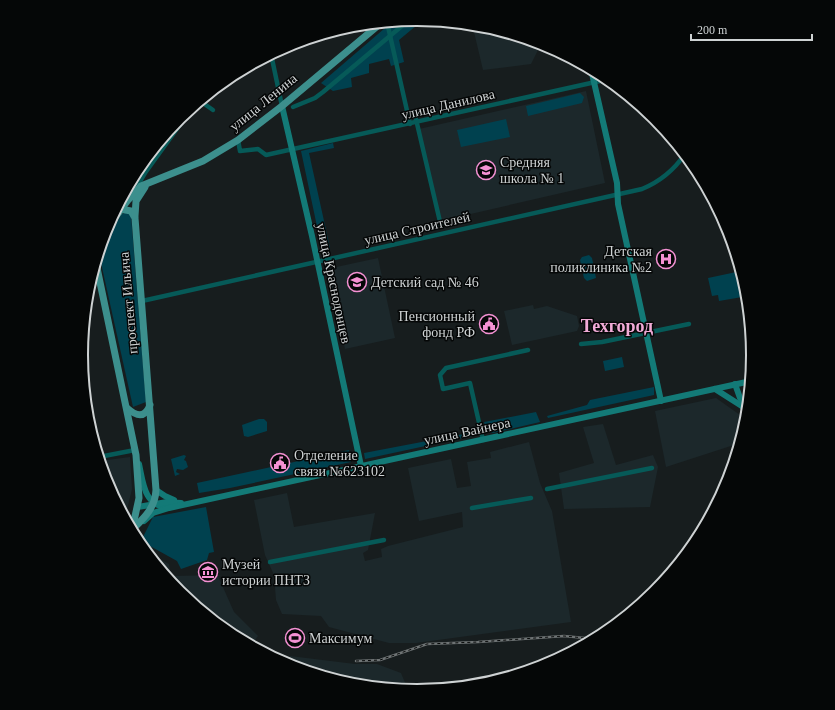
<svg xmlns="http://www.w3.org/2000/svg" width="835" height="710" font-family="Georgia,serif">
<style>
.built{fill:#1c282b}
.green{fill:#00414f}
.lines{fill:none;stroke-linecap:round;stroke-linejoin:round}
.street{stroke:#065a58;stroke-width:4.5}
.secondary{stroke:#137a77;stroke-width:6}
.primary{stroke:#3c8f8d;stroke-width:7}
.rail-casing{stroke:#6e7374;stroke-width:2.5}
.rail{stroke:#050707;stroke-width:1;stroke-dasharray:3;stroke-linecap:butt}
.labels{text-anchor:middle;stroke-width:3;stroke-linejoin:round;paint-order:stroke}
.street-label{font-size:14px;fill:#ced2d3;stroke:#050707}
.poi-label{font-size:14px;fill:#ced2d3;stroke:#050707;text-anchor:start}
.district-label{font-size:18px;font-weight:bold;fill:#f1abd7;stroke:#050707}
.rim{fill:none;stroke:#ced2d3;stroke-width:2}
</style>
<rect width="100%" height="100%" fill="#171d1e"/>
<!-- built -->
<g class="built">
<path d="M469,24L483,26L536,42L538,50L531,64L483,70L474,32Z"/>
<path d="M586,91L605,183L440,221L419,129Z"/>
<path d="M378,258L395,338L345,349L327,269Z"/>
<path d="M533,305L534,309L547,306L577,316L579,326L577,331L512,345L504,311Z"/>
<path d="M716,398L747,420L740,443L666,467L655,411Z"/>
<path d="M603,424L616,465L653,455L658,467L650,507L564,509L559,473L594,463L583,427Z"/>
<path d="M529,442L540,483L552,511L571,622L416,643H389L329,627L321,616L282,614L276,600L274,575L265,555L254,500L287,493L294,527L375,513L368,550L363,553L365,561L382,557L381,549L388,546L463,527L462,512L419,521L408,468L451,459L457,488L471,486L467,462L491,458L490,452Z"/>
<path d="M130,457L132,489L125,518L107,483L100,461Z"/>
<path d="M146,552L169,564L171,576L222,575L218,576L234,612L258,636L253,643L266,648L276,659L231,634L180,592Z"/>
<path d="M290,656L355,664H377L401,673L408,690L352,684L289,665L286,664Z"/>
</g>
<!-- green -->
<g class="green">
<path d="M418,19L423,20L399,40L404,62L391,66L389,59L369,64V73L351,78L352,87L333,91L321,83L392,22Z"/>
<path d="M580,93L584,97L582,103L528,116L526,106Z"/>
<path d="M506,119L510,137L461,147L457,130Z"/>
<path d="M333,143L334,148L309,153L330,248L322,250L301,151Z"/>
<path d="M125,213L131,215L146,402L133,407L99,254L102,244L122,214Z"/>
<path d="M589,255L592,258L596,278L587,281L584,278L580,260L582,257Z"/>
<path d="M741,271L748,296L719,301L718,295L712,296L708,278Z"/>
<path d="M622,357L624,367L605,371L603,361Z"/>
<path d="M654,387V395L548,418L547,416L587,405L590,400Z"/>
<path d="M536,412L540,422L493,433L487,431L484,422Z"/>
<path d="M259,419H264L267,422V431L248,437L244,436L242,425Z"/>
<path d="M474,432L472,436L365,459L364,453Z"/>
<path d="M349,450L351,462L230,488L199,493L197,483Z"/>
<path d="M184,455L186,456L184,460L186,461L188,467L183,470L177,469L176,472L180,474L175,476L171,459Z"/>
<path d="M206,507L214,552L209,553L207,560L181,569L177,561L141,541L153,517Z"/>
</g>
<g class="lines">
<!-- street -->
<g class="street">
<path d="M387,22L410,124"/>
<path d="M271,54L282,106"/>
<path d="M200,101L213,110"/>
<path d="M293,107L315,98L323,92L409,20"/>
<path d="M415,115L441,226"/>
<path d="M238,140L240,151L258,149L266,155L609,79"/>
<path d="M136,188L145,173L192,108"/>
<path d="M142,301L642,189C659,182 674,170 685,154"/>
<path d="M581,344L602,342L689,324"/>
<path d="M483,440L470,383L443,389L440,375L446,368L528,350"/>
<path d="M99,457L135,450"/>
<path d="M547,489L652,468"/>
<path d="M472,508L531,498"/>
<path d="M270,562L384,540"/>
</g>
<!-- secondary -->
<g class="secondary">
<path d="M591,69L617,183L618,204L661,401"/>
<path d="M282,106L312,236L361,466"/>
<path d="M735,384L740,398L747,408"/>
<path d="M715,389L748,410"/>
<path d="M139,464C143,482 144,506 167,507"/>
<path d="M156,490L165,496L174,500"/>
<path d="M138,507L167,502L181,503"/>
<path d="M144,521L153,513L169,508L751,381"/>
</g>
<!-- primary -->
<g class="primary">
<path d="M120,209L131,211L135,218L156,490C155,508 145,517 133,529"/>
<path d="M135,216L136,201L145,187"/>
<path d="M106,230L128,200L141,186L203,161L238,140L282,106L381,23"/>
<path d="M96,263L136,455L139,498L132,530"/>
<path d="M127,408C136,416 145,419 150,405"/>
</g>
<defs>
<path id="rail" d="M356,661L380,660L427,644L478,642L564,636L595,639"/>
</defs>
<!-- rail casing -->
<use href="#rail" class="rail-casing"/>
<!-- rail -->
<use href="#rail" class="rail"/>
</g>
<!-- icons -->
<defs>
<symbol id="school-ring" viewBox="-11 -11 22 22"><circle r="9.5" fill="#050707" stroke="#f491d3" stroke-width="1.5"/><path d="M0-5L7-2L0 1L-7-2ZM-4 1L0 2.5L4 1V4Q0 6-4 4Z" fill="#f491d3"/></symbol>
<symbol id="hospital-ring" viewBox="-11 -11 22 22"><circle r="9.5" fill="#050707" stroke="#f491d3" stroke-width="1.5"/><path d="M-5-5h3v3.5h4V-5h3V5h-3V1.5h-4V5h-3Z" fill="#f491d3"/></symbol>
<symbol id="civic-ring" viewBox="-11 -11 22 22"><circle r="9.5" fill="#050707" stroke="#f491d3" stroke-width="1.5"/><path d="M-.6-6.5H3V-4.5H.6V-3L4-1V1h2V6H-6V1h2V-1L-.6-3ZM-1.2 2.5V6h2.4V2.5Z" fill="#f491d3"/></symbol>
<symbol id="museum-ring" viewBox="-11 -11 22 22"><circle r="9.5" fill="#050707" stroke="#f491d3" stroke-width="1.5"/><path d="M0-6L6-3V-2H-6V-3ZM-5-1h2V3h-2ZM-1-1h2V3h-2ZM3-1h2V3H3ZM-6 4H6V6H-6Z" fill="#f491d3"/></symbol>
<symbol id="stadium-ring" viewBox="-11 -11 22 22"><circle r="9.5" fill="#050707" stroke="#f491d3" stroke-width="1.5"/><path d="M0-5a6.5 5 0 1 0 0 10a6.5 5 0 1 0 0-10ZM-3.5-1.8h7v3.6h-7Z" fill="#f491d3"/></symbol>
</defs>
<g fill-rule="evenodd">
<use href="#school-ring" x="475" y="159" width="22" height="22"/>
<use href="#hospital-ring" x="655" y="248" width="22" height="22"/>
<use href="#school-ring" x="346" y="271" width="22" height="22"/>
<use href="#civic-ring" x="478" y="313" width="22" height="22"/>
<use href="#civic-ring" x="269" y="452" width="22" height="22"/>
<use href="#museum-ring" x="197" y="561" width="22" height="22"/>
<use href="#stadium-ring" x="284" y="627" width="22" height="22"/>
</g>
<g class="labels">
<!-- street labels -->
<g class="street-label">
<text transform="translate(263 102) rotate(-39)" y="5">улица Ленина</text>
<text transform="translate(448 104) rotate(-13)" y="5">улица Данилова</text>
<text transform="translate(417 228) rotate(-13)" y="5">улица Строителей</text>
<text transform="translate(334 283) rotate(78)" y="5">улица Краснодонцев</text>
<text transform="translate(128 303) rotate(-95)" y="5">проспект Ильича</text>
<text transform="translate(467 431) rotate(-12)" y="5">улица Вайнера</text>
</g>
<!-- poi labels -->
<g class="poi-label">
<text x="500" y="167">Средняя<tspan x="500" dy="16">школа № 1</tspan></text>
<text x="652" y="256" text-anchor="end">Детская<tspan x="652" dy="16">поликлиника №2</tspan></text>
<text x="371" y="287">Детский сад № 46</text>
<text x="475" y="321" text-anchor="end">Пенсионный<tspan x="475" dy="16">фонд РФ</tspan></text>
<text x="294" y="460">Отделение<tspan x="294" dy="16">связи №623102</tspan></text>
<text x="222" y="569">Музей<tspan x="222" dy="16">истории ПНТЗ</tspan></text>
<text x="309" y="643">Максимум</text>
</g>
<!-- district labels -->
<g class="district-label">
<text x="617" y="332">Техгород</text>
</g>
</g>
<!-- crop -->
<path d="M0 0H835V710H0ZM88 355a329 329 0 1 1 658 0a329 329 0 1 1-658 0Z" fill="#050707" fill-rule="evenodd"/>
<path class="rim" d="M88 355a329 329 0 1 1 658 0a329 329 0 1 1-658 0Z"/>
<!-- scale -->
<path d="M691 34v6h121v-6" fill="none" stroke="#ced2d3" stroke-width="2"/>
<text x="697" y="34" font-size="12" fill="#ced2d3" stroke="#050707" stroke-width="3" paint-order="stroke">200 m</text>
</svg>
